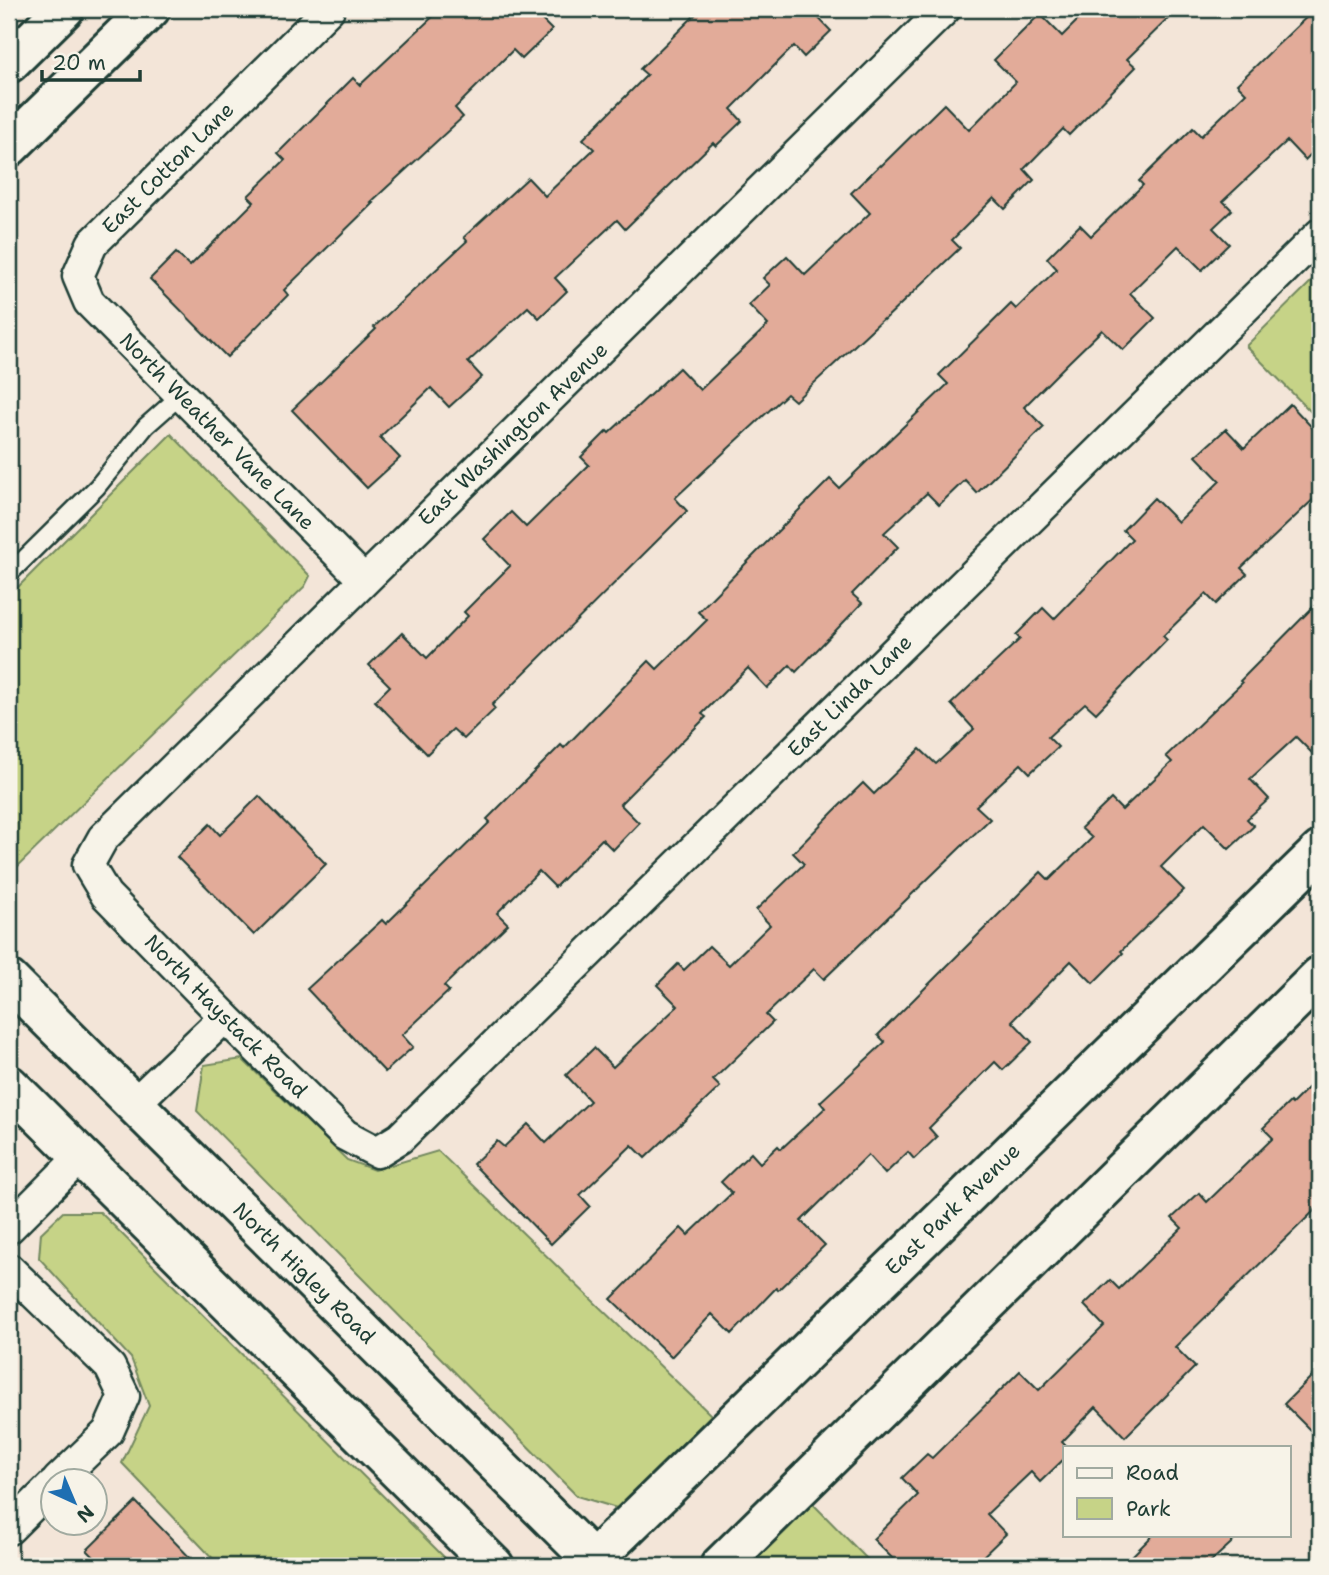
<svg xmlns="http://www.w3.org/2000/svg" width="1329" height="1575" font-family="'Shantell Sans',sans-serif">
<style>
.green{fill:#c6d387;stroke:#72885e;stroke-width:2}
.building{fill:#e2ab99;stroke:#1f3d34;stroke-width:2}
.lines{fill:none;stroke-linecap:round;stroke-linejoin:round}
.service-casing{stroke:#1f3d34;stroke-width:21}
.minor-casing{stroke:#1f3d34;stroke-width:35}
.tertiary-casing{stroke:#1f3d34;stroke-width:44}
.secondary-casing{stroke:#1f3d34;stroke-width:44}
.service{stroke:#f7f3e8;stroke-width:16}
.minor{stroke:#f7f3e8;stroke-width:30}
.tertiary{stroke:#f7f3e8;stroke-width:38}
.secondary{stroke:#f7f3e8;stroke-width:38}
.labels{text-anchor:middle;stroke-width:7;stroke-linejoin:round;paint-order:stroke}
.street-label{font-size:21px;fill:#1f3d34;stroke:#f7f3e8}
</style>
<rect width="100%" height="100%" fill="#f3e5d8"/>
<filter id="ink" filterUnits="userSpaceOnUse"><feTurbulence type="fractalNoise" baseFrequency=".0143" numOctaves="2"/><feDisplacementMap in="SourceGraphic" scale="14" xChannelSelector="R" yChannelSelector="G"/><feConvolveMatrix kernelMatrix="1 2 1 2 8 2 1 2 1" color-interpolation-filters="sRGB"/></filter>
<g filter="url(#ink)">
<!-- green -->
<g class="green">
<path d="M1320,273V421L1246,346Z"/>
<path d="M171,434L310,576L305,586L9,875V596Z"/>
<path d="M242,1059L347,1160L374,1170L438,1151L711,1415L620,1509L577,1496L197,1111L204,1065Z"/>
<path d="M63,1212H100L453,1566H220L122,1463L149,1406L131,1358L39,1258L41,1233Z"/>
<path d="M810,1501L874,1566H742Z"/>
</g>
<!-- building -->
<g class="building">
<path d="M441,9H531L552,30L522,59L513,50L455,108L463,117L371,202L373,203L284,290L288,295L227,357L150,279L176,253L190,266L254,202L248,196L285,160L278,153L353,78L360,85Z"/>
<path d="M701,9H810L831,31L804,57L794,46L731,109L742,121L716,146L713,143L625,229L617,220L555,278L567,291L539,318L528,307L468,362L482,377L449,407L431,388L380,437L400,458L367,488L292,410L376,329L374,327L467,241L464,237L528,178L545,196L594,149L583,139L647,75L640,69Z"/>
<path d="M1089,9H1178L1127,59L1136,67L1069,135L1063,129L1024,169L1034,180L1005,209L994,198L952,240L960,248L884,320L883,319L795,401L787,394L675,498L687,511L492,705L495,709L464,739L453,729L427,754L375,701L390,686L369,665L402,633L427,658L468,616L464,612L510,566L484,539L511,512L526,527L589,465L581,457L607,431L609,433L679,368L700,390L768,325L749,305L770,285L763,278L787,256L805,275L870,213L851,193L880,165L881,166L944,104L969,130L1016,82L994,60L1040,14L1062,36Z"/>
<path d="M1315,9H1320V145L1305,160L1287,141L1223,201L1232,210L1213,228L1229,244L1202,270L1178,246L1130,293L1155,318L1123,350L1102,330L1069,362L1024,407L1044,427L977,493L965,480L939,505L927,493L884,533L898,547L852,594L862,603L796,672L790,665L767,688L748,668L702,714L706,717L620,804L639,823L613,850L602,839L555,887L539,871L497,913L508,924L444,986L449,991L402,1035L413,1047L385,1072L307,989L382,920L386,924L490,822L487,819L561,745L564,748L649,661L657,669L707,620L698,612L758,551L830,479L839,488L948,384L939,375L1011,304L1016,309L1057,269L1047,258L1080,225L1091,236L1143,185L1139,181L1193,128L1201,136L1246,93L1237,84Z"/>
<path d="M1290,404L1320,436V493L1241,568L1247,574L1216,604L1206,594L1163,636L1167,640L1096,713L1085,703L1048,737L1058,747L1030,773L1021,764L976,806L990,819L824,979L814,969L766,1015L773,1022L713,1080L720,1087L645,1158L632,1145L580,1195L590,1206L551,1244L473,1164L497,1141L504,1147L528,1124L546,1143L590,1101L566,1075L594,1048L613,1067L678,1006L657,985L678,964L684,970L709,946L729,965L770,925L756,910L804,864L793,853L834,811L863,783L874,794L920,749L936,764L974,729L951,704L1020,639L1016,635L1043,608L1054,619L1132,539L1123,530L1154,498L1178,522L1220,481L1196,456L1226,429L1244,448Z"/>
<path d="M1320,600V761L1296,737L1250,779L1269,799L1247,819L1254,826L1229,849L1204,824L1161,867L1184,890L1121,951L1123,953L1093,983L1071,961L1012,1021L1032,1042L1003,1070L995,1062L929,1128L937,1137L914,1159L908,1152L885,1174L868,1155L801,1221L825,1245L778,1290L776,1288L732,1334L712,1314L671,1357L611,1299L681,1228L688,1235L732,1193L721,1182L751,1153L760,1163L778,1146L781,1149L825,1108L820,1102L885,1042L878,1035L1041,872L1049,880L1092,838L1081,828L1111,799L1122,810L1172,762L1166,756L1242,683L1240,681Z"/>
<path d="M259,796L326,864L254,935L177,857L210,824L220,835Z"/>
<path d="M1320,1076V1205L1175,1347L1195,1367L1125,1437L1096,1407L1062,1442L1067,1447H1065V1458L1040,1482L1031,1472L987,1514L1006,1534L973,1566H900L873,1539L918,1495L902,1478L927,1454L932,1458L1020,1371L1039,1390L1104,1326L1084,1305L1110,1280L1119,1289L1182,1228L1172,1218L1199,1193L1207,1202L1273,1138L1263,1128L1290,1102L1292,1104Z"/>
<path d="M1320,1368V1440L1284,1404Z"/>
<path d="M136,1502L198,1566H103L87,1550Z"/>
<path d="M1153,1535H1240L1206,1566H1122Z"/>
</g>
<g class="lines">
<defs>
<path id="service" d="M9,574L97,487L146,426L181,395"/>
<g id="minor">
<path id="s1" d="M329,9L92,244L78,276L89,302L364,580"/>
<path id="s2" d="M945,9L103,838L88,865L106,895L225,1017L345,1135L377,1152L400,1138L1320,234"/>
<path d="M134,1104L225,1017"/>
<path d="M9,1228L81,1156"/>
<path d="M9,1269L110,1367L124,1396L108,1432L58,1480"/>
<path d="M9,1529L52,1486"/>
</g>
<g id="tertiary">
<path id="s3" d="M587,1566L1320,851"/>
<path d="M720,1566L1320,976"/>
</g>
<g id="secondary">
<path d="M9,63L64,9"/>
<path d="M9,147L150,9"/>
<path id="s4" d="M9,980L599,1566"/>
<path d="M9,1085L494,1566"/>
</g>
</defs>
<!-- service casing -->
<use href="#service" class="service-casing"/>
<!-- minor casing -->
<use href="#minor" class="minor-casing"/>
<!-- tertiary casing -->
<use href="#tertiary" class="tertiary-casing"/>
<!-- secondary casing -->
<use href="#secondary" class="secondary-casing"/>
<!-- service -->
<use href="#service" class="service"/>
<!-- minor -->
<use href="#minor" class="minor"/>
<!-- tertiary -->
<use href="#tertiary" class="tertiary"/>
<!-- secondary -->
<use href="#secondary" class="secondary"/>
</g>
</g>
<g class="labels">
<!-- street labels -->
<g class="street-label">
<text transform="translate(168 168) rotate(-45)" y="7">East Cotton Lane</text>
<text dy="7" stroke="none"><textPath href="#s1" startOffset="579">North Weather Vane Lane</textPath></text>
<text transform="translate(513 434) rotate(-44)" y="7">East Washington Avenue</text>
<text dy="7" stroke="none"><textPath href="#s2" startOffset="2280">East Linda Lane</textPath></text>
<text dy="7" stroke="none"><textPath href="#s2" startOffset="1418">North Haystack Road</textPath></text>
<text dy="7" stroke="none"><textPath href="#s3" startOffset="511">East Park Avenue</textPath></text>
<text dy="7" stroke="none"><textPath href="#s4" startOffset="416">North Higley Road</textPath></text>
</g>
</g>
<!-- margin -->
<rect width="1329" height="1575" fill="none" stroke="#f7f3e8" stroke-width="35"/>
<rect x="18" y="18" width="1294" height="1540" fill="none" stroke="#1f3d34" stroke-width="2.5" filter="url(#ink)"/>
<!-- legend -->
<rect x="1063" y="1446" width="228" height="91" fill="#f7f3e8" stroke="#a1aaa0" stroke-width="2"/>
<rect x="1077" y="1468" width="35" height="10" fill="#f7f3e8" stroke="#a1aaa0" stroke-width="2"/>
<text x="1126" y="1480" font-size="21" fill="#1f3d34">Road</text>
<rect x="1077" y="1498" width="35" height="21" fill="#c6d387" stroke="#a1aaa0" stroke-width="2"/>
<text x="1126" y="1516" font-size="21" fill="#1f3d34">Park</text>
<!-- north arrow -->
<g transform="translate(74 1502) rotate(136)"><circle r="33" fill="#f7f3e8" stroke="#a1aaa0" stroke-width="2"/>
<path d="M0-5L12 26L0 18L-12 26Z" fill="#1f6fb2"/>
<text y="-10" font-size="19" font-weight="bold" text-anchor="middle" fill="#1f3d34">N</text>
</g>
<!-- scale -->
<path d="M42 70v10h98v-10" fill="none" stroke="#1f3d34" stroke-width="3.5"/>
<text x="52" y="70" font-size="21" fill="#1f3d34" stroke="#f7f3e8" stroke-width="5" paint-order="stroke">20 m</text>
</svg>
